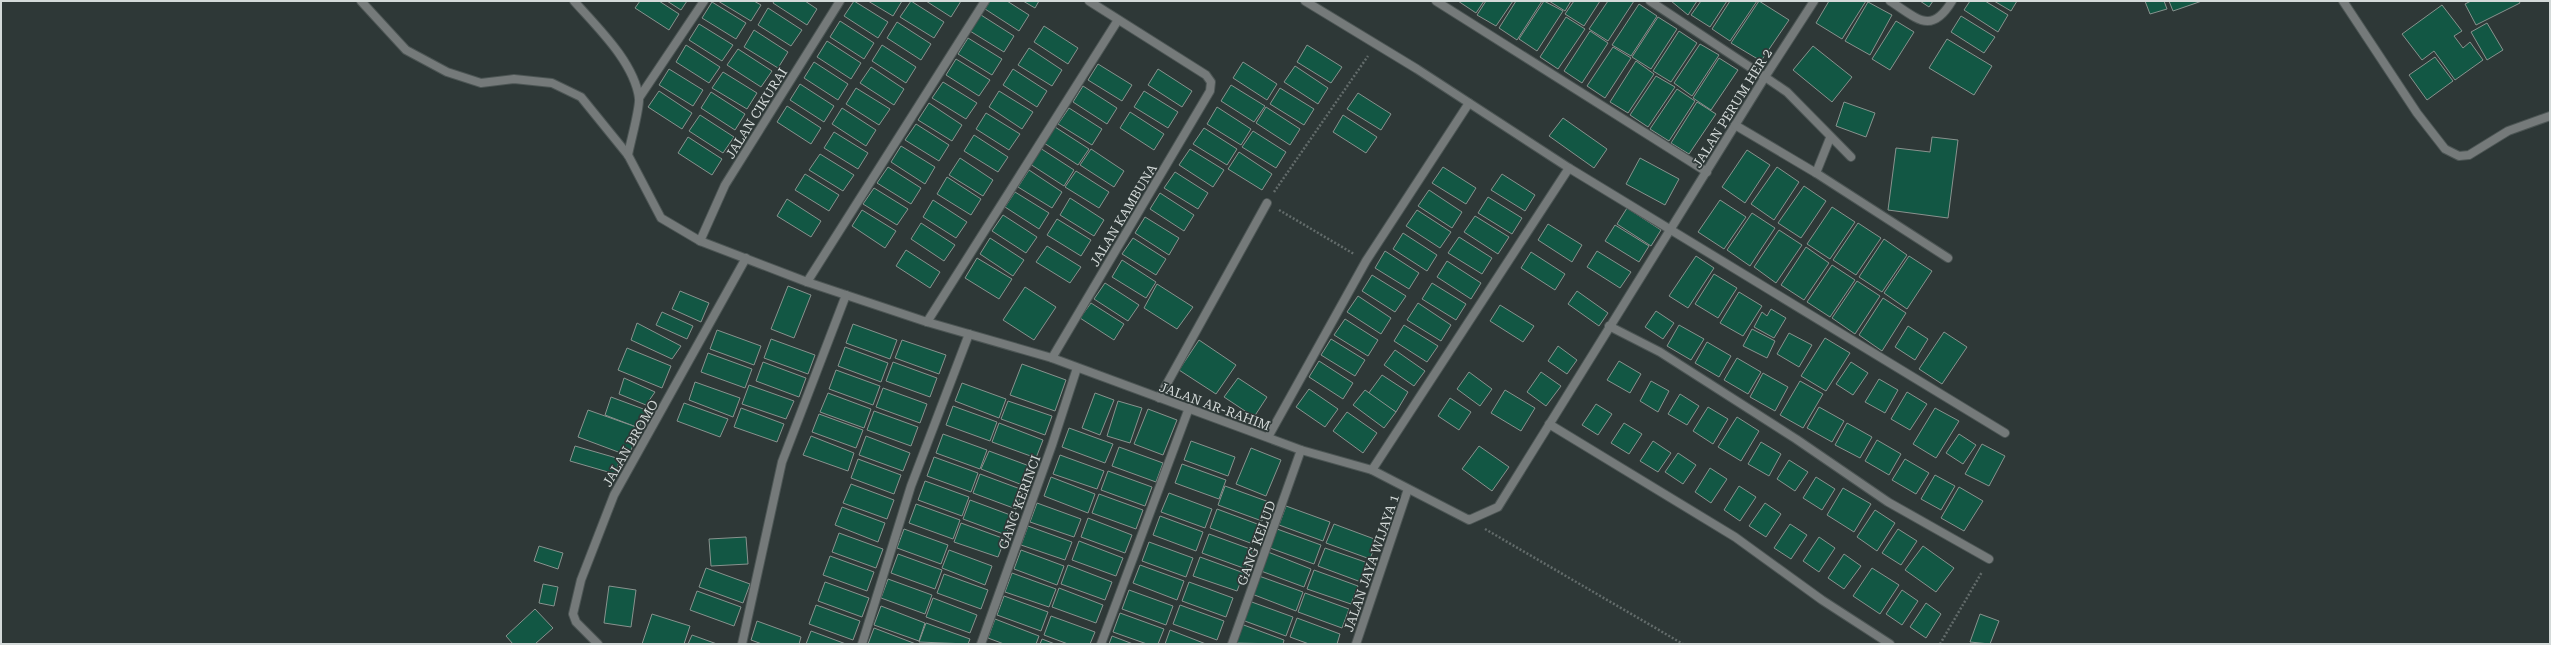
<svg xmlns="http://www.w3.org/2000/svg" width="2551" height="645" font-family="'Roboto Serif',serif">
<style>
.building{fill:#125744;stroke:#88928e}
.lines{fill:none;stroke-linecap:round;stroke-linejoin:round}
.service-casing{stroke:#4c5554;stroke-width:10}
.minor-casing{stroke:#4c5554;stroke-width:10}
.path{stroke:#636c6b;stroke-width:2.5;stroke-dasharray:2 2;stroke-linecap:butt}
.service{stroke:#757a7a;stroke-width:8}
.minor{stroke:#757a7a;stroke-width:8}
.labels{text-anchor:middle;stroke-width:3.5;stroke-linejoin:round;paint-order:stroke}
.street-label{font-size:13px;fill:#d4dad9;stroke:#2e3837}
</style>
<rect width="100%" height="100%" fill="#2e3837"/>
<!-- building -->
<g class="building">
<path d="M640,1H659L679,14L669,30L635,8Z"/>
<path d="M667,1H687L681,10Z"/>
<path d="M718,1H754L761,5L751,21Z"/>
<path d="M774,1H805L817,9L807,25L773,3Z"/>
<path d="M854,1L888,22L878,38L844,16Z"/>
<path d="M868,1H902L893,16Z"/>
<path d="M911,1L944,22L934,38L900,17Z"/>
<path d="M926,1H961L951,17Z"/>
<path d="M990,1H1007L1029,15L1019,31L985,9Z"/>
<path d="M1023,1H1039L1035,8Z"/>
<path d="M1458,1H1484L1476,13Z"/>
<path d="M1486,1H1513L1496,26L1477,15Z"/>
<path d="M1516,1H1542L1517,40L1499,28Z"/>
<path d="M1544,1L1563,11L1537,51L1519,39Z"/>
<path d="M1549,1H1571L1565,11Z"/>
<path d="M1574,1H1600L1584,26L1565,14Z"/>
<path d="M1608,1H1634L1608,41L1589,29Z"/>
<path d="M1671,1H1697L1688,15Z"/>
<path d="M1701,1H1727L1710,27L1691,15Z"/>
<path d="M1730,1H1757L1730,41L1712,29Z"/>
<path d="M1759,1L1789,20L1761,61L1731,43Z"/>
<path d="M1829,1H1866L1842,39L1816,23Z"/>
<path d="M1920,1H1933L1929,7Z"/>
<path d="M1970,1H1985L2008,15L1998,32L1964,10Z"/>
<path d="M1994,1H2017L2011,11Z"/>
<path d="M2145,1H2164L2167,9L2150,14Z"/>
<path d="M2169,1H2202L2173,11Z"/>
<path d="M2471,1H2519L2520,3L2476,25L2465,4Z"/>
<path d="M712,2L746,23L736,39L702,18Z"/>
<path d="M1868,2L1892,15L1870,55L1845,41Z"/>
<path d="M1639,4L1657,16L1631,56L1612,45Z"/>
<path d="M2442,5L2462,31L2454,36L2463,48L2470,42L2483,60L2455,80L2434,51L2422,60L2402,34Z"/>
<path d="M768,8L802,30L791,46L758,25Z"/>
<path d="M981,15L1014,36L1004,52L970,31Z"/>
<path d="M1961,16L1995,37L1984,53L1951,32Z"/>
<path d="M1566,17L1585,29L1558,69L1540,57Z"/>
<path d="M1658,17L1677,29L1651,69L1632,57Z"/>
<path d="M840,21L874,43L864,59L830,37Z"/>
<path d="M1896,21L1914,32L1890,70L1872,59Z"/>
<path d="M897,22L931,44L921,60L887,38Z"/>
<path d="M2487,23L2503,50L2487,60L2471,32Z"/>
<path d="M699,24L733,45L722,61L689,40Z"/>
<path d="M1044,26L1078,48L1068,64L1034,42Z"/>
<path d="M754,30L788,52L778,68L744,47Z"/>
<path d="M1590,31L1608,43L1582,83L1564,71Z"/>
<path d="M1679,31L1697,43L1671,82L1653,71Z"/>
<path d="M968,38L1002,59L992,75L958,54Z"/>
<path d="M1947,39L1992,66L1974,95L1929,68Z"/>
<path d="M827,41L861,63L851,79L817,57Z"/>
<path d="M1700,44L1719,55L1692,96L1674,83Z"/>
<path d="M686,45L720,67L709,83L676,62Z"/>
<path d="M882,45L916,67L906,83L872,61Z"/>
<path d="M1307,45L1342,67L1331,83L1297,62Z"/>
<path d="M1813,46L1852,77L1832,102L1793,70Z"/>
<path d="M1613,47L1631,58L1605,98L1587,86Z"/>
<path d="M1029,48L1062,70L1052,86L1018,65Z"/>
<path d="M738,49L772,71L761,87L727,65Z"/>
<path d="M2435,57L2453,81L2427,100L2409,75Z"/>
<path d="M1719,58L1738,70L1711,110L1693,98Z"/>
<path d="M956,59L990,80L979,96L946,75Z"/>
<path d="M1636,61L1654,74L1628,113L1610,102Z"/>
<path d="M814,62L848,84L838,100L804,78Z"/>
<path d="M1243,62L1277,84L1267,100L1233,78Z"/>
<path d="M1098,64L1132,85L1122,101L1088,80Z"/>
<path d="M1295,66L1328,88L1318,104L1284,82Z"/>
<path d="M871,67L904,89L894,105L860,83Z"/>
<path d="M669,69L703,90L693,106L659,85Z"/>
<path d="M1013,69L1047,91L1037,107L1003,85Z"/>
<path d="M1158,69L1192,91L1182,107L1148,85Z"/>
<path d="M723,72L757,93L747,109L712,88Z"/>
<path d="M1656,76L1675,87L1648,127L1630,115Z"/>
<path d="M943,82L977,103L966,119L932,98Z"/>
<path d="M800,84L834,106L824,122L790,100Z"/>
<path d="M1231,85L1265,106L1254,122L1221,101Z"/>
<path d="M1083,86L1117,108L1107,124L1073,102Z"/>
<path d="M856,88L890,109L879,125L846,104Z"/>
<path d="M1280,88L1314,109L1304,125L1270,104Z"/>
<path d="M1677,89L1695,101L1669,141L1650,129Z"/>
<path d="M659,91L692,113L682,129L648,107Z"/>
<path d="M999,91L1033,112L1022,129L989,107Z"/>
<path d="M1144,91L1178,112L1168,128L1134,107Z"/>
<path d="M711,92L745,114L735,130L701,108Z"/>
<path d="M1358,93L1391,114L1381,130L1347,109Z"/>
<path d="M1697,102L1716,114L1689,154L1671,143Z"/>
<path d="M1844,102L1875,113L1866,137L1836,126Z"/>
<path d="M929,103L962,125L952,141L918,120Z"/>
<path d="M787,106L821,128L811,144L777,122Z"/>
<path d="M1217,107L1251,129L1241,145L1207,124Z"/>
<path d="M1266,107L1300,129L1290,145L1256,123Z"/>
<path d="M842,108L876,130L866,146L832,124Z"/>
<path d="M1069,108L1102,129L1092,145L1058,124Z"/>
<path d="M1130,112L1164,134L1154,150L1120,128Z"/>
<path d="M986,113L1020,134L1009,150L976,129Z"/>
<path d="M700,115L734,137L723,153L689,131Z"/>
<path d="M1343,115L1377,137L1366,153L1333,132Z"/>
<path d="M1563,118L1607,149L1594,168L1549,136Z"/>
<path d="M916,124L949,145L939,161L905,140Z"/>
<path d="M1055,127L1089,149L1078,165L1044,143Z"/>
<path d="M1204,128L1237,149L1227,165L1193,144Z"/>
<path d="M1253,131L1286,152L1276,168L1242,147Z"/>
<path d="M834,132L868,153L858,169L824,148Z"/>
<path d="M974,135L1008,157L998,172L964,151Z"/>
<path d="M688,137L722,159L712,175L678,153Z"/>
<path d="M1932,137L1958,140L1948,218L1888,210L1896,148L1930,152Z"/>
<path d="M901,146L935,167L925,184L891,162Z"/>
<path d="M1040,148L1074,170L1064,186L1030,164Z"/>
<path d="M1091,149L1124,171L1114,187L1080,165Z"/>
<path d="M1190,149L1224,170L1213,187L1179,165Z"/>
<path d="M1747,150L1770,165L1745,203L1722,187Z"/>
<path d="M1239,152L1272,174L1262,190L1228,169Z"/>
<path d="M820,154L854,175L843,191L809,170Z"/>
<path d="M960,158L993,180L983,196L949,175Z"/>
<path d="M1640,158L1679,179L1665,205L1626,184Z"/>
<path d="M888,167L921,188L911,204L877,183Z"/>
<path d="M1443,167L1476,188L1466,204L1432,183Z"/>
<path d="M1777,167L1799,182L1774,220L1751,204Z"/>
<path d="M1029,170L1062,192L1052,208L1018,187Z"/>
<path d="M1076,171L1109,192L1099,208L1065,187Z"/>
<path d="M1175,172L1208,193L1198,209L1164,188Z"/>
<path d="M805,174L839,195L829,211L795,190Z"/>
<path d="M1502,174L1535,195L1525,211L1491,190Z"/>
<path d="M947,177L981,199L971,215L937,194Z"/>
<path d="M1804,186L1826,201L1801,238L1778,223Z"/>
<path d="M874,188L908,209L897,225L863,204Z"/>
<path d="M1429,190L1462,212L1452,228L1418,206Z"/>
<path d="M1015,192L1049,213L1039,229L1005,207Z"/>
<path d="M1160,193L1194,215L1184,231L1150,209Z"/>
<path d="M1488,197L1522,218L1512,234L1478,213Z"/>
<path d="M1070,198L1104,220L1094,236L1060,215Z"/>
<path d="M787,199L821,221L811,237L777,216Z"/>
<path d="M933,200L967,222L956,238L923,217Z"/>
<path d="M1720,200L1746,217L1724,249L1698,232Z"/>
<path d="M1832,207L1855,222L1830,259L1807,244Z"/>
<path d="M1627,208L1661,230L1651,246L1617,224Z"/>
<path d="M862,210L896,231L885,248L852,226Z"/>
<path d="M1417,210L1451,232L1440,248L1406,226Z"/>
<path d="M1752,213L1775,228L1750,266L1727,250Z"/>
<path d="M1003,215L1037,237L1026,253L992,231Z"/>
<path d="M1475,216L1509,237L1498,254L1464,232Z"/>
<path d="M1145,217L1179,238L1169,255L1135,233Z"/>
<path d="M1057,219L1091,240L1081,256L1047,235Z"/>
<path d="M921,223L955,245L944,261L911,239Z"/>
<path d="M1858,223L1881,238L1856,275L1833,260Z"/>
<path d="M1548,224L1582,245L1572,262L1538,240Z"/>
<path d="M1615,225L1649,246L1639,262L1605,241Z"/>
<path d="M1779,230L1802,245L1776,283L1754,267Z"/>
<path d="M1403,233L1437,255L1427,271L1393,249Z"/>
<path d="M1459,237L1492,258L1482,274L1448,253Z"/>
<path d="M990,238L1024,260L1013,276L980,254Z"/>
<path d="M1133,238L1166,259L1156,275L1122,254Z"/>
<path d="M1884,239L1907,255L1882,292L1859,277Z"/>
<path d="M1047,246L1081,267L1070,283L1036,262Z"/>
<path d="M1806,247L1829,263L1804,300L1781,285Z"/>
<path d="M906,250L940,272L930,288L896,266Z"/>
<path d="M1385,251L1419,273L1409,289L1375,268Z"/>
<path d="M1597,251L1631,272L1620,288L1587,267Z"/>
<path d="M1531,252L1565,274L1555,290L1521,268Z"/>
<path d="M1696,256L1714,268L1688,308L1669,296Z"/>
<path d="M1909,256L1932,271L1907,309L1884,293Z"/>
<path d="M977,258L1012,279L999,299L965,278Z"/>
<path d="M1122,260L1156,282L1146,298L1112,277Z"/>
<path d="M1447,261L1481,283L1471,299L1437,277Z"/>
<path d="M1832,265L1855,280L1830,317L1807,302Z"/>
<path d="M1714,274L1737,288L1718,318L1695,304Z"/>
<path d="M1372,275L1406,296L1395,312L1362,291Z"/>
<path d="M1857,281L1880,296L1855,334L1832,318Z"/>
<path d="M1105,283L1139,305L1128,321L1094,299Z"/>
<path d="M1432,283L1466,304L1456,320L1422,299Z"/>
<path d="M1157,284L1193,307L1177,329L1144,308Z"/>
<path d="M788,286L811,295L794,338L771,329Z"/>
<path d="M1025,287L1056,307L1034,340L1003,320Z"/>
<path d="M680,291L709,303L701,322L672,309Z"/>
<path d="M1577,291L1608,313L1599,326L1568,304Z"/>
<path d="M1739,292L1762,306L1743,336L1720,323Z"/>
<path d="M1358,296L1391,318L1381,334L1347,312Z"/>
<path d="M1883,298L1906,313L1882,351L1859,335Z"/>
<path d="M1091,303L1124,324L1114,340L1080,318Z"/>
<path d="M1418,303L1451,325L1441,341L1407,320Z"/>
<path d="M1500,305L1534,326L1523,342L1490,321Z"/>
<path d="M1771,309L1786,318L1774,338L1754,327L1762,312L1767,316Z"/>
<path d="M1656,311L1674,323L1663,339L1645,327Z"/>
<path d="M662,312L693,326L687,339L656,325Z"/>
<path d="M1345,319L1378,340L1368,356L1334,335Z"/>
<path d="M637,323L681,346L672,359L631,340Z"/>
<path d="M853,324L897,340L890,359L846,343Z"/>
<path d="M1404,325L1438,346L1427,362L1394,341Z"/>
<path d="M1679,325L1704,339L1691,360L1667,346Z"/>
<path d="M1908,326L1928,339L1915,360L1895,347Z"/>
<path d="M1752,329L1775,341L1767,358L1743,346Z"/>
<path d="M717,330L761,346L754,365L710,349Z"/>
<path d="M1944,332L1967,347L1942,384L1919,369Z"/>
<path d="M1789,333L1812,345L1799,367L1777,354Z"/>
<path d="M1825,338L1850,353L1826,391L1801,376Z"/>
<path d="M771,339L815,355L808,374L764,358Z"/>
<path d="M1331,339L1365,360L1355,376L1321,355Z"/>
<path d="M902,340L946,355L939,374L895,358Z"/>
<path d="M1199,340L1236,365L1216,394L1179,370Z"/>
<path d="M1707,342L1731,356L1719,377L1695,363Z"/>
<path d="M1558,346L1577,360L1567,374L1548,361Z"/>
<path d="M845,347L888,363L881,382L838,366Z"/>
<path d="M627,348L671,366L662,388L618,370Z"/>
<path d="M1395,350L1425,371L1414,386L1384,365Z"/>
<path d="M708,353L752,369L745,388L701,372Z"/>
<path d="M1737,358L1761,372L1748,394L1724,380Z"/>
<path d="M1319,361L1353,383L1343,399L1309,377Z"/>
<path d="M1619,361L1641,374L1630,393L1607,380Z"/>
<path d="M763,362L806,378L799,397L756,381Z"/>
<path d="M893,362L937,378L930,397L886,381Z"/>
<path d="M1851,362L1868,373L1853,395L1836,384Z"/>
<path d="M1022,364L1066,380L1055,411L1010,395Z"/>
<path d="M836,370L880,386L873,405L829,389Z"/>
<path d="M1469,372L1492,389L1480,406L1457,389Z"/>
<path d="M1541,372L1561,386L1546,406L1527,392Z"/>
<path d="M1763,373L1788,387L1775,411L1750,397Z"/>
<path d="M1382,375L1408,392L1396,412L1368,394Z"/>
<path d="M624,378L655,392L646,405L619,394Z"/>
<path d="M1238,378L1267,397L1254,417L1224,397Z"/>
<path d="M1879,379L1898,390L1885,413L1865,402Z"/>
<path d="M1651,381L1669,391L1658,412L1640,401Z"/>
<path d="M1800,381L1823,394L1803,428L1780,415Z"/>
<path d="M695,382L740,398L733,417L689,400Z"/>
<path d="M962,383L1006,399L999,418L955,401Z"/>
<path d="M749,385L794,401L786,419L742,404Z"/>
<path d="M883,388L927,404L920,423L876,407Z"/>
<path d="M1309,389L1338,409L1325,427L1296,407Z"/>
<path d="M1365,390L1396,412L1384,428L1353,405Z"/>
<path d="M1505,390L1535,408L1521,431L1491,413Z"/>
<path d="M1907,392L1927,404L1910,430L1891,419Z"/>
<path d="M828,393L871,409L864,428L820,412Z"/>
<path d="M1095,393L1114,400L1100,435L1082,428Z"/>
<path d="M1680,394L1699,406L1687,425L1668,414Z"/>
<path d="M611,397L646,410L639,428L605,415Z"/>
<path d="M1450,398L1471,412L1459,430L1438,416Z"/>
<path d="M1008,401L1052,416L1045,435L1001,419Z"/>
<path d="M1118,401L1142,408L1130,443L1107,436Z"/>
<path d="M684,403L728,419L720,437L677,421Z"/>
<path d="M1596,404L1612,414L1598,435L1582,425Z"/>
<path d="M953,406L997,422L990,441L946,425Z"/>
<path d="M1708,407L1728,419L1713,444L1693,431Z"/>
<path d="M1819,407L1844,421L1832,442L1807,428Z"/>
<path d="M741,408L784,424L777,442L734,427Z"/>
<path d="M1935,408L1959,421L1936,458L1913,444Z"/>
<path d="M1148,409L1177,420L1163,455L1134,444Z"/>
<path d="M588,410L639,428L629,456L578,437Z"/>
<path d="M874,411L918,427L911,446L867,430Z"/>
<path d="M1347,412L1377,433L1363,453L1333,431Z"/>
<path d="M819,414L863,430L856,448L812,432Z"/>
<path d="M1737,417L1759,431L1741,461L1718,447Z"/>
<path d="M999,423L1043,440L1036,458L992,442Z"/>
<path d="M1624,423L1642,434L1629,454L1611,443Z"/>
<path d="M1847,423L1872,437L1860,458L1835,445Z"/>
<path d="M1069,428L1113,444L1105,463L1062,447Z"/>
<path d="M943,434L987,450L980,469L936,453Z"/>
<path d="M1959,434L1976,445L1963,464L1946,453Z"/>
<path d="M811,436L854,453L848,471L803,455Z"/>
<path d="M866,436L910,453L903,471L859,455Z"/>
<path d="M1877,440L1901,454L1889,475L1865,461Z"/>
<path d="M1191,441L1235,457L1228,476L1184,460Z"/>
<path d="M1653,441L1671,453L1658,472L1640,461Z"/>
<path d="M1761,442L1781,454L1769,476L1748,464Z"/>
<path d="M1982,444L2005,456L1989,486L1965,474Z"/>
<path d="M575,446L620,459L615,474L570,461Z"/>
<path d="M1479,446L1509,467L1492,491L1462,469Z"/>
<path d="M1119,447L1163,463L1156,482L1112,466Z"/>
<path d="M1251,448L1281,460L1266,496L1236,484Z"/>
<path d="M989,451L1032,467L1025,486L981,469Z"/>
<path d="M1678,453L1696,465L1683,484L1665,472Z"/>
<path d="M1060,455L1104,471L1097,489L1053,474Z"/>
<path d="M934,457L978,473L971,492L927,476Z"/>
<path d="M858,459L901,475L894,494L851,478Z"/>
<path d="M1905,459L1929,473L1916,494L1892,480Z"/>
<path d="M1789,460L1808,472L1795,491L1777,479Z"/>
<path d="M1182,464L1226,480L1219,499L1175,483Z"/>
<path d="M1710,468L1727,479L1711,503L1695,492Z"/>
<path d="M1108,471L1152,487L1145,506L1101,490Z"/>
<path d="M980,474L1023,490L1016,509L973,493Z"/>
<path d="M1935,475L1955,486L1941,510L1921,499Z"/>
<path d="M1051,477L1095,494L1088,513L1044,496Z"/>
<path d="M1816,477L1835,489L1822,510L1803,498Z"/>
<path d="M925,481L969,497L962,516L918,500Z"/>
<path d="M851,484L894,500L887,519L843,503Z"/>
<path d="M1225,486L1269,502L1262,521L1218,505Z"/>
<path d="M1739,486L1756,497L1740,521L1724,510Z"/>
<path d="M1959,487L1983,501L1964,531L1941,518Z"/>
<path d="M1843,488L1871,504L1854,532L1827,515Z"/>
<path d="M1169,493L1212,509L1205,528L1161,512Z"/>
<path d="M1099,494L1143,510L1136,529L1092,513Z"/>
<path d="M970,500L1013,516L1006,535L963,519Z"/>
<path d="M1037,503L1081,519L1074,537L1030,522Z"/>
<path d="M1765,503L1781,514L1766,537L1749,526Z"/>
<path d="M916,504L960,520L953,539L909,523Z"/>
<path d="M1286,506L1330,522L1323,541L1279,525Z"/>
<path d="M842,507L885,523L878,542L835,525Z"/>
<path d="M1217,509L1260,525L1253,544L1210,528Z"/>
<path d="M1875,510L1895,523L1877,551L1857,537Z"/>
<path d="M1160,516L1203,532L1196,551L1153,535Z"/>
<path d="M1088,518L1132,535L1125,553L1081,537Z"/>
<path d="M961,523L1005,539L998,557L954,542Z"/>
<path d="M1334,524L1377,540L1370,559L1326,543Z"/>
<path d="M1790,524L1807,535L1791,559L1774,548Z"/>
<path d="M1028,526L1072,542L1065,560L1021,545Z"/>
<path d="M904,529L948,545L941,564L897,548Z"/>
<path d="M1277,529L1321,545L1314,564L1270,548Z"/>
<path d="M1898,529L1917,541L1901,565L1882,553Z"/>
<path d="M839,533L883,549L876,568L832,552Z"/>
<path d="M1209,534L1253,550L1246,569L1202,553Z"/>
<path d="M746,537L748,564L711,566L709,539Z"/>
<path d="M1819,537L1835,548L1819,572L1803,561Z"/>
<path d="M1079,541L1123,558L1116,576L1072,560Z"/>
<path d="M1149,542L1193,558L1186,577L1142,561Z"/>
<path d="M539,546L563,553L558,569L534,561Z"/>
<path d="M1923,546L1954,568L1936,592L1905,570Z"/>
<path d="M1325,548L1368,563L1361,582L1318,566Z"/>
<path d="M949,550L992,566L985,585L942,568Z"/>
<path d="M1021,550L1064,566L1057,585L1014,569Z"/>
<path d="M1268,552L1311,569L1304,587L1261,571Z"/>
<path d="M898,554L942,570L935,589L891,573Z"/>
<path d="M1844,554L1861,566L1844,589L1828,578Z"/>
<path d="M830,556L874,572L867,591L823,575Z"/>
<path d="M1200,557L1244,573L1237,591L1193,576Z"/>
<path d="M1068,565L1112,582L1105,600L1061,584Z"/>
<path d="M1140,565L1184,581L1177,600L1133,583Z"/>
<path d="M706,568L750,584L743,603L699,587Z"/>
<path d="M1872,568L1899,585L1880,614L1853,596Z"/>
<path d="M1314,570L1358,586L1351,604L1307,589Z"/>
<path d="M1012,573L1056,589L1049,607L1005,592Z"/>
<path d="M944,574L988,590L981,609L937,593Z"/>
<path d="M1259,576L1303,592L1296,611L1252,594Z"/>
<path d="M888,579L932,595L925,614L881,598Z"/>
<path d="M825,582L869,598L862,617L818,601Z"/>
<path d="M1189,582L1233,598L1226,617L1182,601Z"/>
<path d="M543,584L558,587L554,606L539,603Z"/>
<path d="M609,586L636,590L631,627L604,623Z"/>
<path d="M1059,588L1103,605L1096,623L1052,607Z"/>
<path d="M1129,590L1173,606L1166,625L1122,609Z"/>
<path d="M1902,590L1918,601L1902,625L1886,614Z"/>
<path d="M697,591L741,607L734,626L690,610Z"/>
<path d="M1305,593L1349,609L1342,628L1298,612Z"/>
<path d="M1004,596L1048,612L1041,631L997,615Z"/>
<path d="M933,598L977,615L970,633L926,617Z"/>
<path d="M1249,601L1293,617L1286,636L1242,620Z"/>
<path d="M1926,603L1941,614L1926,638L1910,627Z"/>
<path d="M816,605L860,621L853,640L809,624Z"/>
<path d="M1180,605L1224,621L1217,640L1173,624Z"/>
<path d="M881,606L925,623L919,641L874,625Z"/>
<path d="M535,609L553,628L535,644H513L506,636Z"/>
<path d="M1120,613L1164,629L1158,644H1147L1113,632Z"/>
<path d="M652,614L690,626L684,644H642Z"/>
<path d="M1980,614L1999,621L1990,644L1970,642Z"/>
<path d="M1051,616L1095,632L1090,644H1068L1044,635Z"/>
<path d="M1297,618L1340,634L1337,644H1309L1290,637Z"/>
<path d="M995,619L1039,636L1036,644H1004L988,638Z"/>
<path d="M757,621L801,637L799,644H762L751,640Z"/>
<path d="M926,623L970,639L968,644L919,642Z"/>
<path d="M1241,624L1284,640L1283,644L1233,643Z"/>
<path d="M874,628L916,644H868Z"/>
<path d="M1170,630L1206,644H1165Z"/>
<path d="M811,631L846,644H806Z"/>
<path d="M692,635L717,644H688Z"/>
<path d="M1112,636L1133,644H1109Z"/>
<path d="M1042,639L1055,644H1040Z"/>
</g>
<g class="lines">
<defs>
<g id="service">
<path d="M1765,77L1787,92L1851,157"/>
<path d="M1816,173L1830,138"/>
</g>
<g id="minor">
<path d="M361,1L406,50L447,72L481,83L514,79L552,83L581,97L628,155L661,218L700,241L807,282L927,322L1052,358L1301,450L1372,470L1469,520L1498,507L1765,77L1814,1"/>
<path d="M574,1C597,27 634,62 639,98C640,109 630,143 628,155"/>
<path d="M1305,1L1417,69L1569,168L2005,433"/>
<path d="M1436,1L1707,172"/>
<path d="M1650,1L1765,77"/>
<path d="M1890,1C1917,18 1931,36 1952,1"/>
<path d="M2343,1L2417,113L2445,149L2459,156L2469,155L2508,131L2550,116"/>
<path d="M639,98L704,1"/>
<path d="M1735,125L1816,173L1948,258"/>
<path d="M700,241L725,185L840,1"/>
<path d="M807,282L985,1"/>
<path d="M927,322L1118,20"/>
<path d="M1609,326L1660,352L1796,439L1888,502L1989,559"/>
<path d="M1052,358L1210,91L1211,82L1206,75L1089,1"/>
<path d="M1159,398L1267,203"/>
<path d="M1549,424L1735,537L1822,600L1890,644"/>
<path d="M1268,437L1366,261L1469,103"/>
<path d="M1372,470L1569,168"/>
<path d="M598,644L576,622L573,614L581,580L614,495L746,258"/>
<path d="M742,644L782,462L846,295"/>
<path d="M862,644L911,486L969,334"/>
<path d="M981,644L1052,445L1077,368"/>
<path d="M1101,644L1189,408"/>
<path d="M1232,644L1301,450"/>
<path d="M1356,644L1408,489"/>
</g>
</defs>
<!-- service casing -->
<use href="#service" class="service-casing"/>
<!-- minor casing -->
<use href="#minor" class="minor-casing"/>
<!-- path -->
<g class="path">
<path d="M1274,192L1368,56"/>
<path d="M1279,210L1354,254"/>
<path d="M1485,529L1683,644"/>
<path d="M1940,644L1982,572"/>
</g>
<!-- service -->
<use href="#service" class="service"/>
<!-- minor -->
<use href="#minor" class="minor"/>
</g>
<g class="labels">
<!-- street labels -->
<g class="street-label">
<text transform="translate(1732 108) rotate(-58)" y="5">JALAN PERUM HER 2</text>
<text transform="translate(756 113) rotate(-58)" y="5">JALAN CIKURAI</text>
<text transform="translate(1123 215) rotate(-59)" y="5">JALAN KAMBUNA</text>
<text transform="translate(1215 406) rotate(20)" y="5">JALAN AR-RAHIM</text>
<text transform="translate(630 443) rotate(-60)" y="5">JALAN BROMO</text>
<text transform="translate(1019 502) rotate(-70)" y="5">GANG KERINCI</text>
<text transform="translate(1256 543) rotate(-70)" y="5">GANG KELUD</text>
<text transform="translate(1371 563) rotate(-71)" y="5">JALAN JAYA WIJAYA 1</text>
</g>
</g>
<!-- border -->
<rect width="2551" height="645" fill="none" stroke="#d4dad9" stroke-width="4"/>
</svg>
